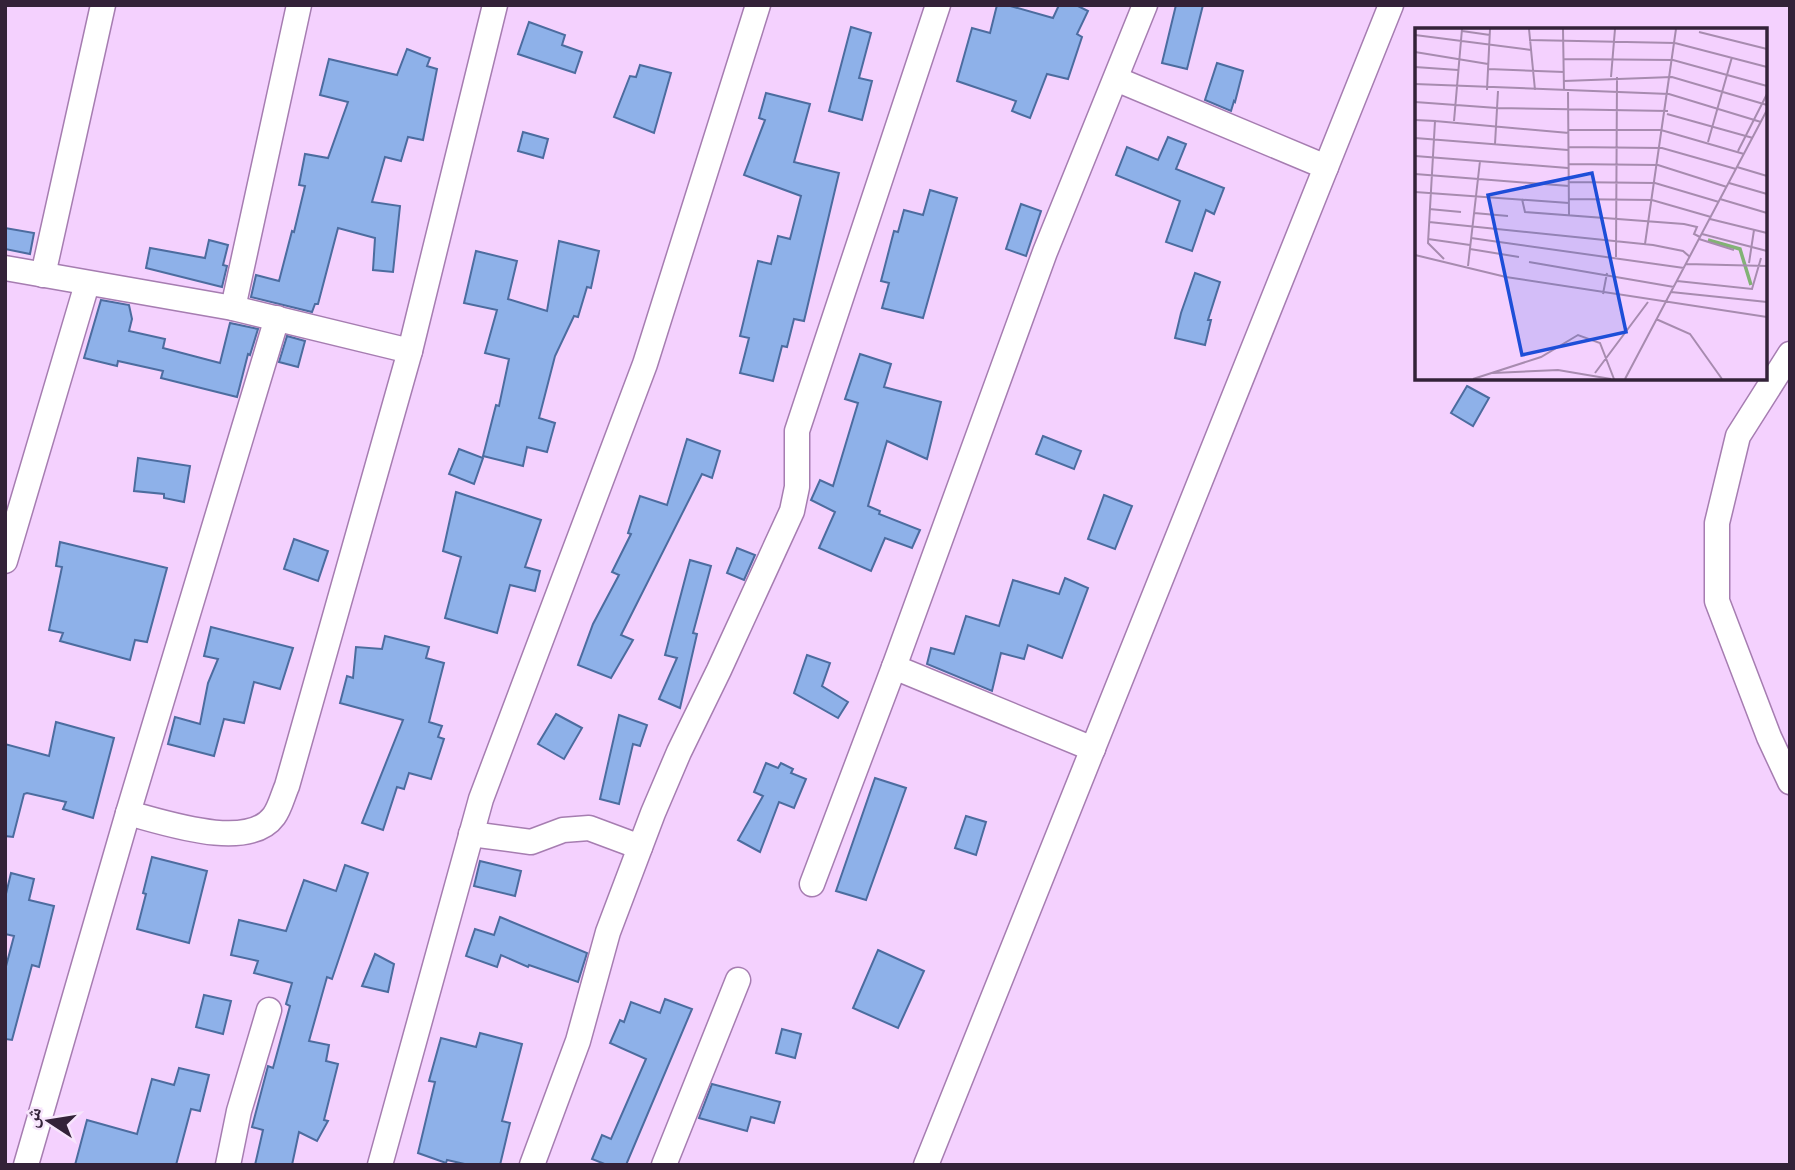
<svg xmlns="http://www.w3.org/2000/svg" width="1795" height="1170" font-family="'Source Sans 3','Noto Naskh Arabic',sans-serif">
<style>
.building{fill:#8eb1e9;stroke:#4c6c9f;stroke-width:2}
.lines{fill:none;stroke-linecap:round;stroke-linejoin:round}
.minor-casing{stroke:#a67db1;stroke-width:27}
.minor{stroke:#fff;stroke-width:24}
.inset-river{fill:none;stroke:#82b275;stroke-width:3.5}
.inset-road{fill:none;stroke:#a78baf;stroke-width:2}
.view{fill:#1d4ed8;fill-opacity:0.15;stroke:#1d4ed8;stroke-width:3.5}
.inset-edge{fill:none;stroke:#332238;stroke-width:3.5}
</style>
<rect width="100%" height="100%" fill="#f4d1fe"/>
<!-- building -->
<g class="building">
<path d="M997,5H1007L1053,18L1059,5H1076L1088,11L1077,34L1082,37L1068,79L1047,74L1030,118L1012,111L1016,101L957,81L972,28L990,33Z"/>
<path d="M1176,5H1203L1187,69L1162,63Z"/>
<path d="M529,22L565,35L562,45L582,52L575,73L518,54Z"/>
<path d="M851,27L871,33L859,78L872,81L862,120L829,111Z"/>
<path d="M407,49L430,58L427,66L437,69L423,140L408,137L401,161L385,157L372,202L400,206L393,272L373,270L375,238L338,228L318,304H315L312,312L251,297L256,275L279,281L292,231L294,232L305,186L299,185L305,154L328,158L348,102L320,95L329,59L397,75Z"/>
<path d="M1217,63L1243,71L1235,102L1234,101L1231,111L1205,100Z"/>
<path d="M640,65L671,73L654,133L614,117L630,76L636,77Z"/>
<path d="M766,93L810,104L794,162L839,173L804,321L794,319L787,347L782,346L773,381L740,373L749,338L740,336L758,261L771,264L778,236L790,239L801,196L744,175L765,120L759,118Z"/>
<path d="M523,132L548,139L543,158L518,151Z"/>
<path d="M1168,137L1186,144L1176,169L1224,188L1214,214L1206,210L1192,251L1166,242L1180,201L1116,175L1127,147L1158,160Z"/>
<path d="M930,190L957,198L923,318L882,308L889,283L881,281L894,231L898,232L904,210L923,215Z"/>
<path d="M1021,204L1041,211L1026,256L1006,249Z"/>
<path d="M5,228L34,233L30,254L5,249Z"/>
<path d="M209,240L228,245L223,265L227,266L222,287L146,268L150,248L205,258Z"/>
<path d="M559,241L599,251L591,288L587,287L578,317L574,316L555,356L539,418L555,423L547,452L527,447L523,466L483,456L496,405L499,406L509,359L485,353L497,310L464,303L476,251L517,261L508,299L547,311Z"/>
<path d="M1195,273L1220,282L1208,320H1211L1205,345L1175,338L1181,313Z"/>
<path d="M101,300L129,305L132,319L129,331L165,339L163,348L220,363L230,323L258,329L250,355L248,354L237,397L161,378L163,371L118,361L117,366L84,358Z"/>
<path d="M287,336L305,341L298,367L279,362Z"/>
<path d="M860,354L891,364L884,387L941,402L927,459L887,441L868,506L880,511L879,514L920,530L912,548L885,538L871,571L819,548L835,512L811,500L820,480L833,486L858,403L845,399Z"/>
<path d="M1467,386L1489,398L1473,426L1451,413Z"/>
<path d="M1043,436L1081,451L1074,469L1036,454Z"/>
<path d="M687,439L720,451L712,478L702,474L621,635L633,640L611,678L578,665L593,624L619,575L612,572L631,534L628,533L640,496L667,505Z"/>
<path d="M459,449L483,458L474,484L449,474Z"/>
<path d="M138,458L190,466L184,502L164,498V494L134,491Z"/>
<path d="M456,492L541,520L525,567L540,571L535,591L510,585L497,633L445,618L461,557L443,551Z"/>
<path d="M1104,495L1132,506L1115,549L1088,539Z"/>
<path d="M294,539L328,551L318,581L284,569Z"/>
<path d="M60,542L167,568L147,642L135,640L130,660L60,641L63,633L49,630L62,567L56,566Z"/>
<path d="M737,548L755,555L744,580L727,573Z"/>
<path d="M690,560L711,566L693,633L697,634L680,708L659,699L677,658L665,655Z"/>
<path d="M1065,578L1088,588L1062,658L1028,645L1024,659L1001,653L992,691L927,664L931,648L954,654L966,616L999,626L1013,580L1059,594Z"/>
<path d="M211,627L293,648L280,689L254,682L244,723L224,719L214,756L168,744L175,717L200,724L208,683L218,659L204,656Z"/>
<path d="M385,636L429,647L426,658L444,663L429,722L442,726L438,737L444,739L431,779L409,773L404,789L397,787L383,830L362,823L403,720L340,703L347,676L353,678L356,647L382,649Z"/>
<path d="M807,655L830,663L822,686L848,702L838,718L794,693Z"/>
<path d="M556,714L582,728L564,759L538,744Z"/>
<path d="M619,715L647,725L640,746L633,744L619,804L600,799Z"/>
<path d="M56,722L114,738L93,818L63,809L66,802L27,793L24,794L13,837L5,836V744L49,756Z"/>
<path d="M766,763L778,768L781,763L793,769L791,773L806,779L794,808L779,802L760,852L738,840L763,796L754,792Z"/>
<path d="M875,778L906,788L866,900L836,891Z"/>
<path d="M966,816L986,822L976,855L955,848Z"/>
<path d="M152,857L207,871L189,943L137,929L146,894L143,893Z"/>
<path d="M480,861L521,871L515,896L474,886Z"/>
<path d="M345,865L368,873L332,979L327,977L309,1041L329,1045L326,1061L338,1064L324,1120L328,1121L317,1141L299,1132L292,1165H255L263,1130L252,1127L268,1066L273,1068L290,1006L286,1004L292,983L254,973L258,961L231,955L239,920L286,931L304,880L336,891Z"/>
<path d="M11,873L34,879L29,900L54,906L39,967L32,965L12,1040L5,1039V970L14,936L5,934V898Z"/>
<path d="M500,917L587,953L578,982L529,965L528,967L501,955L497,967L466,956L475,929L494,935Z"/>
<path d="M878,950L924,971L898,1028L853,1008Z"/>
<path d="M375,954L394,964L388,992L362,986Z"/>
<path d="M204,995L231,1001L223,1034L196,1027Z"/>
<path d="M665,999L692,1009L626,1165H607L592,1159L602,1135L611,1139L646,1059L610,1043L620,1020L624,1022L631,1002L660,1013Z"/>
<path d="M782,1029L801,1034L795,1058L776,1053Z"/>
<path d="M480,1033L522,1044L502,1121L510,1123L500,1165H469L447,1160L446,1163L418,1153L435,1082L429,1081L441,1038L476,1047Z"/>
<path d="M179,1068L209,1075L200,1111L191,1109L176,1165H75L87,1120L137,1134L152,1079L174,1085Z"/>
<path d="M712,1084L780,1102L774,1123L751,1117L747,1131L699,1118Z"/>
</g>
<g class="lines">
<defs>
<g id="minor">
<path d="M1116,79L1326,167"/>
<path d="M5,268L233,308L410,351"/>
<path d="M43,275L103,5"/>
<path d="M233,308L299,5"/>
<path d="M1790,354L1738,436L1717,523V601L1769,737L1790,782"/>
<path d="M5,561L87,284"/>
<path d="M894,667L1093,749"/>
<path d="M128,813C163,822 248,852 274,816C280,808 283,795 287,786L410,351L495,5"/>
<path d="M471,834L531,842L563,830L589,828L640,847"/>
<path d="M812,884L894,667L1045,252L1145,5"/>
<path d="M26,1165L128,813L277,318"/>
<path d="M228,1165L239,1111L269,1010"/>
<path d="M380,1165L481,799L645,364L758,5"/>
<path d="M532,1165L578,1041L608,932L653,813L679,752L719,670L792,511L797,487V431L938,5"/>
<path d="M664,1165L738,980"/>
<path d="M926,1165L1391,5"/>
</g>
</defs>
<!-- minor casing -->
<use href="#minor" class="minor-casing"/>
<!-- minor -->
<use href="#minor" class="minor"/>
</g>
<!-- overview -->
<g transform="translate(1415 28)">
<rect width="352" height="352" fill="#f4d1fe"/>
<path class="inset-river" d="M293,212L325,221L336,257"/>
<path class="inset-road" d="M114,1L120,62M148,1L149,63M47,3L75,7M284,4L352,21M0,7L116,22M114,12L260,15L352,39M0,24L73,36M149,31L258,32L352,58M0,39L43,42M73,41L149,44M196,49L200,1M149,53L257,49L352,77M0,56L254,66L346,94M72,62L75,1M153,64L154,188M0,74L82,80L253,83M252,86L338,110M0,92L20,93L13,215L29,231M20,93L154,105M39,93L47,1M154,102H246L329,126M0,110L153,122M293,114L317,29M80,116L83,63M153,119L247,120L321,141M323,123L352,66M0,128L153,140M153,136L243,137L312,159M322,139L352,148M0,146L154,158M154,154L240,155L304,174M314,155L352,166M0,164L154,175M107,171L110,184L269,196L282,199L279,206L285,209M154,171L237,172L296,189M305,171L352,185M14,181L46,184M59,185L93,188M295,191L352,205M14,194L238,217L268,223L275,229M287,206L352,223M56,210L269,240M13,211L55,217M284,211L319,222M230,216L261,1M55,221L104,229M0,227L91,249L352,289M201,229L202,49M114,234L259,259M334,235L339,202M271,236L352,238M53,238L65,133M262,253L337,261L346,230M256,264L352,274M188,266L192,245M241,291L275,306L307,351M78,345L143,342L196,351M180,345L233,274M58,351L126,329L163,307L185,315L199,351M210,351L352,82"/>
<path class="view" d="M177,145L211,304L107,327L73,167Z"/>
<rect width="352" height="352" class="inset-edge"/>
</g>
<!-- border -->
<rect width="1795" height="1170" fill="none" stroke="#332238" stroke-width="14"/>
<!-- north arrow -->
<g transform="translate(49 1121) rotate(282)" stroke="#f7e5fc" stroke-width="5" paint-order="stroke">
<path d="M0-5L12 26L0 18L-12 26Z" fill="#332238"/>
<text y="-10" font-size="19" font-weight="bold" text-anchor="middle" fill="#332238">ش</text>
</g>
</svg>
